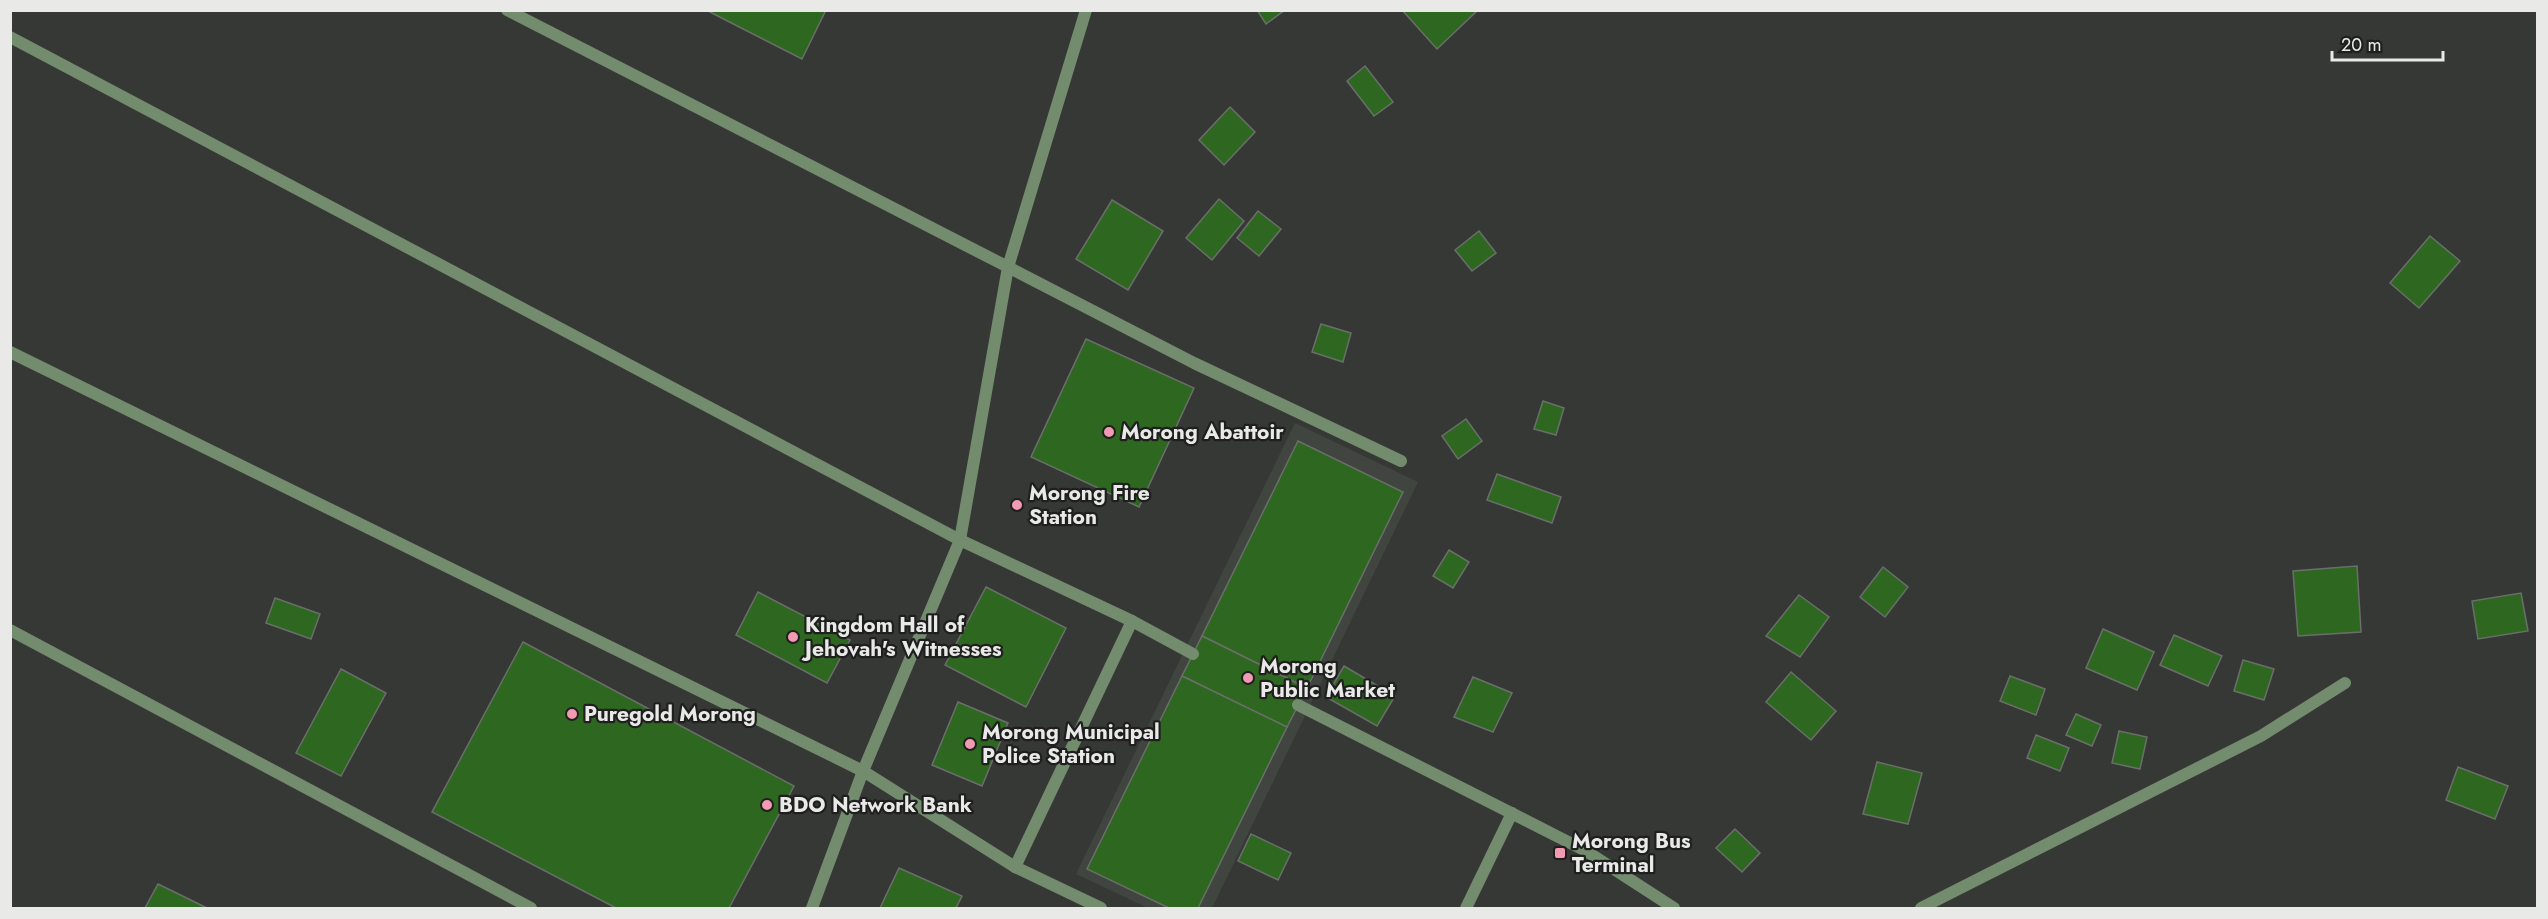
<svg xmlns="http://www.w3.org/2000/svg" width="2548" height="919" font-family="Jost,sans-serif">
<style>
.built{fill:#40463f}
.building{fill:#2e6720;stroke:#6b6e6b;stroke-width:1.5}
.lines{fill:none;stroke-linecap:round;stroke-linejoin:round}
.service{stroke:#738c6d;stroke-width:12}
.minor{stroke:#738c6d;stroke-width:12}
.poi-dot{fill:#f19ab1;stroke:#1e1f1e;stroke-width:2}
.labels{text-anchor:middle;stroke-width:4.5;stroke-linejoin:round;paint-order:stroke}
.poi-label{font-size:21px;font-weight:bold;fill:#e9eae8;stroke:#1e1f1e;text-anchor:start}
</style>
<rect width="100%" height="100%" fill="#363835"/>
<!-- built -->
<path class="built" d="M1295,423L1418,482L1212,908H1148L1076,874Z"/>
<!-- building -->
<g class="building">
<path d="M706,10H826L802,59Z"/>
<path d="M1257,10H1285L1266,24Z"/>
<path d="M1402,10H1478L1437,49Z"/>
<path d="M1365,66L1393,102L1374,116L1347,81Z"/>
<path d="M1230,107L1255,132L1224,165L1199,140Z"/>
<path d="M1219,199L1244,221L1212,260L1186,238Z"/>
<path d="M1112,200L1163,231L1128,290L1076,259Z"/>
<path d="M1258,211L1281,229L1259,256L1237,238Z"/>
<path d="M1479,231L1496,253L1472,271L1455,250Z"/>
<path d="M2430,236L2460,261L2419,308L2390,283Z"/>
<path d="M1321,324L1351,333L1343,362L1312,352Z"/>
<path d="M1086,339L1194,388L1139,507L1031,457Z"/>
<path d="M1543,401L1564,408L1556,435L1534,429Z"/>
<path d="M1466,419L1482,441L1458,459L1442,436Z"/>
<path d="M1298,441L1403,492L1307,688L1202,636Z"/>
<path d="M1497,474L1561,497L1552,523L1487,500Z"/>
<path d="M1449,550L1469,562L1453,588L1433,576Z"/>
<path d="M2357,566L2361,632L2298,636L2293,571Z"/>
<path d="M1883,567L1908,587L1885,617L1860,597Z"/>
<path d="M986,587L1066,628L1026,707L945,665Z"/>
<path d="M758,592L850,640L827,683L736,635Z"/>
<path d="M2521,593L2528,631L2478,639L2472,601Z"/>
<path d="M1799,595L1829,617L1800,657L1766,636Z"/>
<path d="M275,598L320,614L311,639L266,623Z"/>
<path d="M2103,629L2154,652L2137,690L2086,668Z"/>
<path d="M2174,635L2222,656L2208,686L2160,665Z"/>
<path d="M1202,636L1307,688L1287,727L1182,676Z"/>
<path d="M523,642L794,786L729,908H616L432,812Z"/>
<path d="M2243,660L2274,669L2264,700L2234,691Z"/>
<path d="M1344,666L1395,696L1377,726L1326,697Z"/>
<path d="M341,669L386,693L341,776L296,753Z"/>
<path d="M1791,672L1836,711L1811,740L1766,702Z"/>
<path d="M1182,676L1287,727L1198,908H1169L1087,869Z"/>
<path d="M2010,676L2045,689L2036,715L2000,701Z"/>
<path d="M1473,677L1512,693L1493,732L1454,717Z"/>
<path d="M958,702L1008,723L982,786L932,765Z"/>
<path d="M2076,714L2101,725L2092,746L2066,735Z"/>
<path d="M2119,731L2147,737L2140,769L2112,763Z"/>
<path d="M2036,735L2069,748L2060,771L2027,758Z"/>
<path d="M1877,762L1922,773L1908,824L1863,814Z"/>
<path d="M2458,767L2508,786L2495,819L2446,800Z"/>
<path d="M1735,829L1760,853L1742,872L1716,848Z"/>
<path d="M1251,834L1291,853L1278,880L1238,861Z"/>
<path d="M899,868L962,896L956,908H880Z"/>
<path d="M158,884L207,908H145Z"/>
</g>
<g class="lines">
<!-- service -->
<g class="service">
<path d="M1008,267L1194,363L1401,461"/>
<path d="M960,540L1132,621L1193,654"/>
<path d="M1298,705L1586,851L1674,908"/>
<path d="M1015,867L1132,621"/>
<path d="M1466,908L1512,813"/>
</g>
<!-- minor -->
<g class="minor">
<path d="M507,10L1008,267"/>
<path d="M10,37L960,540"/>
<path d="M10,352L863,771L1015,867L1101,908"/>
<path d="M10,630L531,908"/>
<path d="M812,908L863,771L960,540L1008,267L1086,10"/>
<path d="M1921,908L2261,736L2345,683"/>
</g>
</g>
<!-- markers -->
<g class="poi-dot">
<circle cx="1109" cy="432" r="6"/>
<circle cx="1017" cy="505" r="6"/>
<circle cx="793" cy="637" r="6"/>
<circle cx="1248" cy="678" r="6"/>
<circle cx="572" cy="714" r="6"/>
<circle cx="970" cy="744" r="6"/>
<circle cx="767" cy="805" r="6"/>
<rect x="1554" y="847" width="12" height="12" rx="3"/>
</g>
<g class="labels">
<!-- poi labels -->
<g class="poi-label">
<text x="1121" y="439">Morong Abattoir</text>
<text x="1029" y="500">Morong Fire<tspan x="1029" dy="24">Station</tspan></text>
<text x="805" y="632">Kingdom Hall of<tspan x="805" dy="24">Jehovah's Witnesses</tspan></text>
<text x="1260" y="673">Morong<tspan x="1260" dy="24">Public Market</tspan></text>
<text x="584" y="721">Puregold Morong</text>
<text x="982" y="739">Morong Municipal<tspan x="982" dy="24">Police Station</tspan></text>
<text x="779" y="812">BDO Network Bank</text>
<text x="1572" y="848">Morong Bus<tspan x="1572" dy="24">Terminal</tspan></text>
</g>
</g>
<!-- border -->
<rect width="2548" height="919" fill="none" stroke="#e9eae8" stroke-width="24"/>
<!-- scale -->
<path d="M2332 51v9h111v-9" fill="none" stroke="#e9eae8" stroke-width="3"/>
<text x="2341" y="51" font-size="18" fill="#e9eae8" stroke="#1e1f1e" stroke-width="4.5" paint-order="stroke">20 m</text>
</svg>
